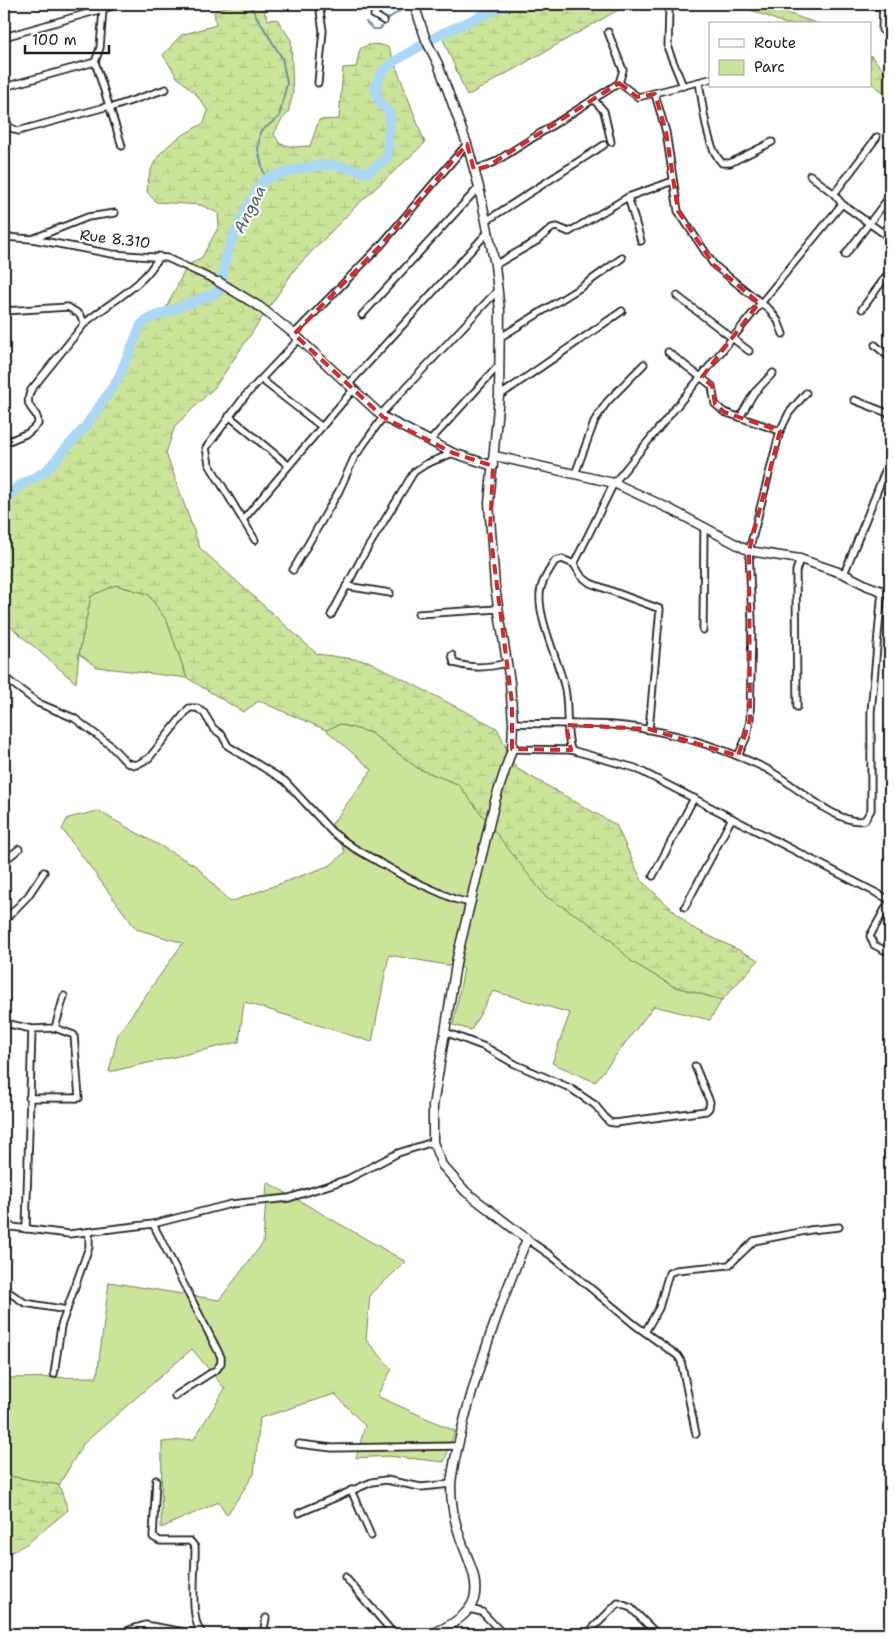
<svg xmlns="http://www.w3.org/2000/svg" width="894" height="1638" font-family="'Shantell Sans',sans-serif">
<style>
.green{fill:#cce49a;stroke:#74805b}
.wetland{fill:url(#wetland-marsh);stroke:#74805b}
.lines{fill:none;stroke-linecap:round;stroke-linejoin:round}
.stream{stroke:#718c9f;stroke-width:2}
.river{stroke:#aad7f6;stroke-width:10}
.street-casing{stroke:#1c1c1c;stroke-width:9}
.secondary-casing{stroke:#1c1c1c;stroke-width:11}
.street{stroke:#fff;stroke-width:5.5}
.secondary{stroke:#fff;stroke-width:8}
.marked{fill:none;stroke:#d62828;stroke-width:4;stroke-dasharray:10 6;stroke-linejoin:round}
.labels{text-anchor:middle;stroke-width:4.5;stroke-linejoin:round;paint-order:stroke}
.street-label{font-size:15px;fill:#1c1c1c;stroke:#fff}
.water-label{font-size:16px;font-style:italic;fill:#4e5d68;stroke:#fff}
</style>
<defs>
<pattern id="wetland-marsh" width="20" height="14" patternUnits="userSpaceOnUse" patternTransform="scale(1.25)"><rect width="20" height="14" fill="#cce49a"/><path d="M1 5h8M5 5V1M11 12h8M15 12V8" fill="none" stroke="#afc384"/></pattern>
</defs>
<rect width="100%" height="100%" fill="#fff"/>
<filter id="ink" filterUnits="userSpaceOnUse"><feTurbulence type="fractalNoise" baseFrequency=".02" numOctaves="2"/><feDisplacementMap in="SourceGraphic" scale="10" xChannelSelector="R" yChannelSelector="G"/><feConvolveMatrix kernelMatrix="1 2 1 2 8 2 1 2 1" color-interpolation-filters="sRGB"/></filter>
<g filter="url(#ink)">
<!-- green -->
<g class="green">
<path d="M115,585L148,594L167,621L187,678L97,667L79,654L91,596Z"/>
<path d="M340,724L371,733L419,769L458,784L545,895L586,921L611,940L632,962L673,986L722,1000L710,1020L654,1006L595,1082L552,1063L570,1013L493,991L471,1030L453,1025L464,968L389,955L372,1042L244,1002L239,1042L109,1072L118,1034L183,943L136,929L62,829L68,818L98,811L196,866L230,902L331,865L345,852L332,824L372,770L326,730Z"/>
<path d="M267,1182L406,1262L370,1294L366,1340L392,1369L377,1396L455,1431L444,1462L388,1456L356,1458L365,1426L335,1394L260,1418L254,1474L227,1515L219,1502L161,1528L162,1442L194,1439L225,1389L192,1349L83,1444L59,1485L4,1475V1378L97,1377L109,1282L219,1300L263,1243Z"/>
</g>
<!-- wetland -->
<g class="wetland">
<path d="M232,4H261L268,20L277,19L291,40L293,93L288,113L280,122L274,134L280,144L294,147L310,146L319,120L339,119L343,68L356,67L360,49C368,43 380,43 389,48L425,143L355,207L295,269L215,387L175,426L166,453L200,548L317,654L368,661L497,728L516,768L616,825L642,881L691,927L759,960L722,1000L673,986L632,962L611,940L586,921L545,896L458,784L419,769L371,733L340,724L326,730L259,701L243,712L187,678L167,621L148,594L116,585L91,596L79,654L76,683L4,621V502L17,487L45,472L86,426L118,379L141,325L146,320L163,314L187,266L202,257L219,226L218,213L201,205L156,202L147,192C149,152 172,141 204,123L208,111L196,94L177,77L163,55L181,35L216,25L214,12Z"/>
<path d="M508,4H638L618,10L467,96L441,34Z"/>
<path d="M736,4H760L819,24H786Z"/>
<path d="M870,55L890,77V97L870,82Z"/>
<path d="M4,1475L59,1485L68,1510L28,1543L4,1556Z"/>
</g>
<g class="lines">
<!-- stream -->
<g class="stream">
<path d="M249,4L282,58L287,83L279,117L260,132L258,149L265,179"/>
<path d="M366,22L373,29H380L389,18L410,4"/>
</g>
<!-- river -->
<path class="river" d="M4,502L17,487L45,472L86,426L118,379L141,325L146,320L216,293C225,282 222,270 226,257C229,245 257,183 266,179C272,175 281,174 288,172C320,162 334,163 367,173L387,158L390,115L379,101L375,87L383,71L393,62L441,34L508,4"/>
<defs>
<g id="street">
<path d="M382,4L374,15L384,21"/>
<path d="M870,4L890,8"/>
<path d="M669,8L668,49L683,86"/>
<path d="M882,30L883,4"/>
<path d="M4,37L120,4"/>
<path d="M95,62L122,146"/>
<path d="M699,82C703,104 706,147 722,163H730L772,142"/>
<path d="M318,83L323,31L319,4"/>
<path d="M619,83L638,97L710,79"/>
<path d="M4,87L95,62L100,48L103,9"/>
<path d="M655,94L666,132L678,211L714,265L770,310L778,321L783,334"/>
<path d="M593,99L604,111L611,142"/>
<path d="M110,108L166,89"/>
<path d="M4,114L9,127L18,131L109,106"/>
<path d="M474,170L495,162L619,83L623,70L608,32"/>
<path d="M810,175L834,194L842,204L890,238"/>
<path d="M834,194L877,137"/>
<path d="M628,197L641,241"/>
<path d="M486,221L604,145"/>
<path d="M4,237L32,239L112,254L167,258L219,282"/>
<path d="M32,239L88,217L115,213"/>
<path d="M845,255L890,196"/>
<path d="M495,265L537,241L552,228L557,227L569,232L628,197L673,181"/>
<path d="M677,296L749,351"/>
<path d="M862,309L890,271"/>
<path d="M4,311L68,307L79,314L85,323L31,390C22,411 39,408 38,424L28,433L4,443"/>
<path d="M362,315L479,187"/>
<path d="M85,323C109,302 145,286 159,256"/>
<path d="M294,334L381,245L467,144"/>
<path d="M499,338L583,286L622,258"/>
<path d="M875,345L890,358"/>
<path d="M668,352L712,386L715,404L724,412L780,431"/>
<path d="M262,380L322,427"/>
<path d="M348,385L488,232"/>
<path d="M499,396L622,311"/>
<path d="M854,400L890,414"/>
<path d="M380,415L497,291"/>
<path d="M229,416L288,465"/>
<path d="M740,417L754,393L773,373"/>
<path d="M430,441L499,365"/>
<path d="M575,474L595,420L607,402L644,364"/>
<path d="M243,520L353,390"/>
<path d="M255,540L209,464L206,448L245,396L299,339"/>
<path d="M293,570L339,491L354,458L383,417"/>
<path d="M844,574L890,459"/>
<path d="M346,586L390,593"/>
<path d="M418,614L498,609"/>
<path d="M331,615L361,559L414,472L426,464L453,453"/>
<path d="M703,630L704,528"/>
<path d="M452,655L454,663C472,669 488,668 506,663"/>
<path d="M4,677L38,703L74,718L110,745L127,763L136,765L149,758L189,708H197L204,713L213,728L222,735L228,746L285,781L332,832L354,848L407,878L454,899L470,903"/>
<path d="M797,707L796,571L800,559"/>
<path d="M513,723C557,725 605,721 650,730C689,737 729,751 765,768C790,780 838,828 865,820L871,810V712L882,591"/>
<path d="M649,729L660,609L590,583L581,576L574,564L614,483L842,204"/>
<path d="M512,749L571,750L635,768L890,900"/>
<path d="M571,750C565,730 569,710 565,689C560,664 534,612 541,588C543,579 550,569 555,561L562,559L574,564"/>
<path d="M738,756L747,736L750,720L752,622L749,551L780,431L789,413L806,393"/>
<path d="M4,861L19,849"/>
<path d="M653,876L694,798"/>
<path d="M890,900L870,936L874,945L890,953"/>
<path d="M685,907L732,818"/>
<path d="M4,921L28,896L44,872"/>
<path d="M4,1023L32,1029L55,1028L64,996"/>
<path d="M445,1032L485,1047L515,1064L570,1088L595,1105L609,1122L615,1123L706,1111L709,1108L710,1102L695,1066"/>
<path d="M29,1098H79L74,1035L55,1028"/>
<path d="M153,1224L221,1357V1363L217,1369L175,1396"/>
<path d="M4,1226L69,1234L153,1224L231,1204L289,1198L348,1179L398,1153L433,1142"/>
<path d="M26,1229L32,1029"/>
<path d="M527,1239L553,1257L635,1325L678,1356L681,1361L696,1434"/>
<path d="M4,1289L25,1303L67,1310"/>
<path d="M645,1332L659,1308L669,1273L676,1270L729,1265L754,1241L810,1230L839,1227"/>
<path d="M54,1374L61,1326L89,1247V1232"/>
<path d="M299,1444L332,1448L458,1446"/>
<path d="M156,1480L153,1537L160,1541H190L195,1547C196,1567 188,1622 203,1634"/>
<path d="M351,1490L371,1536"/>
<path d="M299,1513L372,1482L386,1480L421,1487L451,1484"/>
<path d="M345,1577L394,1634"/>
<path d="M469,1609L482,1612L503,1634"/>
<path d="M129,1634V1630L145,1625L196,1634"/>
<path d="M263,1634L266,1618"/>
<path d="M587,1634L618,1603L631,1608L655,1632"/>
</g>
<g id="secondary">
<path d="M414,4L426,40L438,64L467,144L479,187L495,265L500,311L499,396L489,503L495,587L510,682L513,723L512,749L495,801L457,958L433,1106V1142L442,1165L466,1192L527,1239C501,1302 477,1367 461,1433C457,1450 452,1468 451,1486C451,1502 454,1519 459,1534C465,1554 480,1579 474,1599C469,1616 446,1628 431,1634"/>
<path d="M219,282L260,307L294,334L383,417L453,453L493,466"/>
<path d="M495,456L614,483L670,509L749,551L800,559L844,574L868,586L890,594"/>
</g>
</defs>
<!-- street casing -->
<use href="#street" class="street-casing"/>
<!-- secondary casing -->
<use href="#secondary" class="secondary-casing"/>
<!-- street -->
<use href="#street" class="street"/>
<!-- secondary -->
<use href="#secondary" class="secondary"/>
</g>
</g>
<!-- marked area -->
<path class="marked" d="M619,83L637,97L655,94L666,132L678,211L714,265L759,303L702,377L712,386L715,404L724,412L780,431L749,551L750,720L738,756L649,729L566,725L571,750L512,749V703L490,531L493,466L453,453L383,417L294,334L381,245L467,144L474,170L488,166Z"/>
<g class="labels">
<!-- street labels -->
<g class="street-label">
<text transform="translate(115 239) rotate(7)" y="5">Rue 8.310</text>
</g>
<!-- water labels -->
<g class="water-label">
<text transform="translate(249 209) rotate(-63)" y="6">Angaa</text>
</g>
</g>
<!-- margin -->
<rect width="894" height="1638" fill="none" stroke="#fff" stroke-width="20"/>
<rect x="10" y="10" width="874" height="1618" fill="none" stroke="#1c1c1c" stroke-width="2" filter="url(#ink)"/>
<!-- legend -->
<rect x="709" y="22" width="162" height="65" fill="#ffffff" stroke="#a4a4a4"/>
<rect x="719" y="39" width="25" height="8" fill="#ffffff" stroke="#a4a4a4"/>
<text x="754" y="48" font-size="15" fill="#1c1c1c">Route</text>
<rect x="719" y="60" width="25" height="15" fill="#cce49a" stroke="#a4a4a4"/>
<text x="754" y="72" font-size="15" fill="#1c1c1c">Parc</text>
<!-- scale -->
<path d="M25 45v8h84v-8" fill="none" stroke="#1c1c1c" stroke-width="2.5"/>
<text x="32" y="45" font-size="15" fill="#1c1c1c" stroke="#ffffff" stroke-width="4" paint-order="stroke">100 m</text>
</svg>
